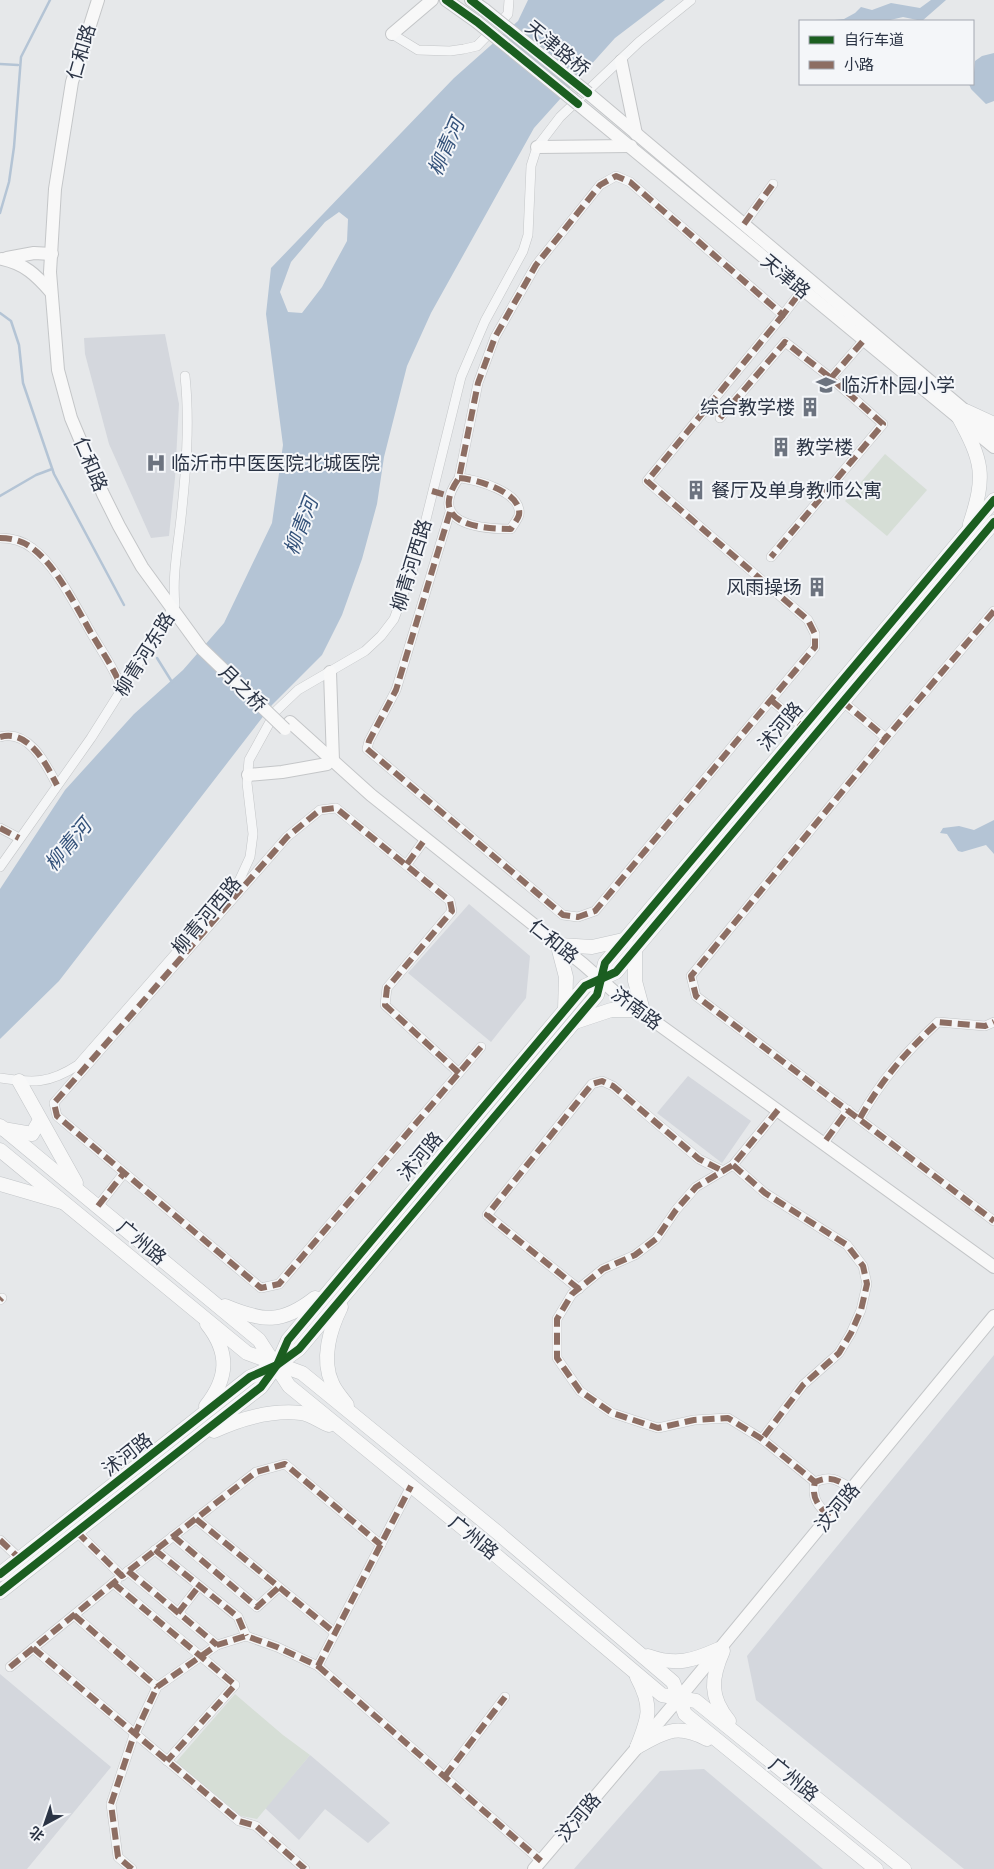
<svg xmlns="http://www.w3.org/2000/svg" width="994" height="1869" font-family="Cabin,'Noto Sans SC',sans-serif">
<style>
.built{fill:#d4d7dd}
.green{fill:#d6ded6}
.water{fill:#b4c4d5;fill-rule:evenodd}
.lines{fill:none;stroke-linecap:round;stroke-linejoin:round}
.stream{stroke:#b4c4d5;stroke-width:2.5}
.street-casing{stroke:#c4c6c8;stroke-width:10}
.secondary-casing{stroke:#c4c6c8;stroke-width:14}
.primary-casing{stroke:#c2c5c8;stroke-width:15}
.street{stroke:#f5f6f7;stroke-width:9}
.secondary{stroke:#f8f8f8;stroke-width:12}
.primary{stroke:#f8f8f8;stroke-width:14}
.secondary-bridge-casing{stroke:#c4c6c8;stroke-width:14;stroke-linecap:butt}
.secondary-bridge{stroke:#f8f8f8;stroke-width:12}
.quiet{stroke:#8d6e63;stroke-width:6;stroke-dasharray:12 6;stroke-linecap:butt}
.cycleway-casing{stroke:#f4f6f9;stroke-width:11}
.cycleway{stroke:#1b5e20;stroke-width:8}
.labels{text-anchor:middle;stroke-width:4;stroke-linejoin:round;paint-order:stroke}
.street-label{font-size:19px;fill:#2b3445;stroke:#f4f6f9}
.poi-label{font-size:19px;fill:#2b3445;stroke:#f4f6f9;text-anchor:start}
.water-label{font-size:20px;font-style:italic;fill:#34527a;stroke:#f4f6f9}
</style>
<rect width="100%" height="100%" fill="#e6e8ea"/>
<!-- built -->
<g class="built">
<path d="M165,334L179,404L175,478L169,536L151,538L109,444L85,354L84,338Z"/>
<path d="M469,904L530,956L526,998L491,1042L408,973Z"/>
<path d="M688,1076L751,1121L722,1163L657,1113Z"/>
<path d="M994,1355V1869H964L756,1700L747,1656Z"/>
<path d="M0,1674L111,1767L27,1869H0Z"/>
<path d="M310,1755L390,1823L368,1843L325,1809L299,1840L265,1808Z"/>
<path d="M704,1769L823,1869H574L660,1771Z"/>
</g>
<!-- green -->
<g class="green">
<path d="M885,454L927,490L887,536L845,501Z"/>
<path d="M235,1694L283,1735L310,1755L257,1819L241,1816L176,1762Z"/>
</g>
<!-- water -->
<g class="water">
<path d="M528,0H665L615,38L534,128L431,313L407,366L384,457L377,504L362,559L342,615L322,655L272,705L59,981L0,1039V889L65,790L134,714L183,670L224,623L272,523L283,445L266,314L271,268L454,78L518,21ZM339,212L348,219L347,241L322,287L302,313L288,312L280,292L291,262L325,222Z"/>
<path d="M931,0H946L922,21L903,17L886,21H825L844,19L855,13L861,7L872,10L891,3L920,8Z"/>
<path d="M994,53V101L986,104L971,89L969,84H973L975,61L982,56Z"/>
<path d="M994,820V854L986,845L962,852L958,851L947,834L940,833L943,828L959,826L974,830Z"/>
</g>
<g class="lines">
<!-- stream -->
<g class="stream">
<path d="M0,64L18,65"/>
<path d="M0,213L9,182L14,147L21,57L50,0"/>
<path d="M0,313L11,321L19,345L23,383L54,474L124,605"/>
<path d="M0,496L36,475L52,469"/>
<path d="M157,658L172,682"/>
</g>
<defs>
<g id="street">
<path d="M392,34L418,50L450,51L464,49L477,46L508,14L509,0"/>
<path d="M744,224L773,184"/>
<path d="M831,378L864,340"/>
<path d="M720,418L785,342L831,378L883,424L771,557"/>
<path d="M459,478C475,479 523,492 519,515C518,519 513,525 511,529C477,529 427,523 459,478L478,383L495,337L536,265L600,185L616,176L630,182L783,315L802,290"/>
<path d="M450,512L396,690L369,741L367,749L563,915L578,917L595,911L815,647V634L808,620L647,481L783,315"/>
<path d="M0,538C11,538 23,541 32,548C54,564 72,599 85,622C97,645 113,665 122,689"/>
<path d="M994,611L886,738L691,976L696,996L994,1221"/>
<path d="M771,700L802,726"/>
<path d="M842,701L886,738"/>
<path d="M0,737C29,729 46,764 57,785"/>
<path d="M0,828L19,838"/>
<path d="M407,864L423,842"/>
<path d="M0,867L91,738L175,605C172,576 178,547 181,518C186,471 190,423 185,376"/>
<path d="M459,1073L385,1005L387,988L452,911L450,901L336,808L320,810L287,837L54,1103L57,1116L261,1288L279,1284L481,1047"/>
<path d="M0,1078C33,1083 49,1084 78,1065L239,881L250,857L253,834L247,783L249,760L276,711L298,690L365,651L381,636L394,619L416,560L461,377L485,321L523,251L528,235L531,166L537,147L560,117L639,42L691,0"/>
<path d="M778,1110L733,1165L696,1187L676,1210L656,1239L635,1255L603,1269L572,1294L557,1319V1358L580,1391L612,1413L658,1428L694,1420L728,1418L762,1439L815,1482"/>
<path d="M860,1118C882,1079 906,1052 938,1022L985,1026L994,1022"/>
<path d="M826,1140L848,1110"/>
<path d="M733,1165L765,1193L847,1245L863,1266L867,1284L861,1310L851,1333L839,1353L803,1385L762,1439"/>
<path d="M98,1206L124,1173"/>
<path d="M579,1289L487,1215L592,1084L602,1081L613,1086L699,1159L723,1171"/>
<path d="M0,1300L2,1298"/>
<path d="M829,1517C818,1505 811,1498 815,1482C831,1475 838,1480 852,1489"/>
<path d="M196,1519L335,1633"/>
<path d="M77,1532L122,1576L256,1472L285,1464L381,1545"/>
<path d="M173,1536L257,1607L278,1588"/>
<path d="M0,1540L19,1558"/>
<path d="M155,1550L238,1617L246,1636"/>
<path d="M128,1571L217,1645"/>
<path d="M113,1583L235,1685L167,1761"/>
<path d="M178,1613L199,1586"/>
<path d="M74,1615L157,1687"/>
<path d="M33,1648L239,1821L256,1826L305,1869"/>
<path d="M318,1666L541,1861"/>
<path d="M10,1667L117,1580"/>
<path d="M445,1776L505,1697"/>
<path d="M132,1869L118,1857L111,1804L133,1738L157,1687L217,1645L246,1636L277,1647L318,1666L411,1486"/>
</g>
<g id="secondary">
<path d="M98,0L72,82L55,189L50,272L58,370L71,418L103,494L119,526L142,567L201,648"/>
<path d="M446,0L477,22"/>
<path d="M471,0L485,10"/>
<path d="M392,34L432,0"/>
<path d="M621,61L636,134"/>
<path d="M588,93L994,435"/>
<path d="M578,104L994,447"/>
<path d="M537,147L631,146"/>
<path d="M7,258L34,253L52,254"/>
<path d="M2,259C25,264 36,275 51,292"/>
<path d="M330,672L333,761"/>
<path d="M290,722L371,795L583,964L618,995L994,1267"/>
<path d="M248,775L282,772L327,764"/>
<path d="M534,1869L680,1697L994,1316"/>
</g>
<g id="primary">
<path d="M966,411L994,424"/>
<path d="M958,416C983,462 986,475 970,524"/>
<path d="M559,945L592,947L623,940"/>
<path d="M635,948V981L642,1007"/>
<path d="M559,950L566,977L565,1010"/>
<path d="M575,1022L611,1010H639"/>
<path d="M19,1081L76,1183"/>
<path d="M0,1126L259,1340L289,1386L485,1546L662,1695L696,1701L904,1869"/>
<path d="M3,1129L32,1134L40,1120"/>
<path d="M0,1150L247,1353L302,1373L497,1532L673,1682L685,1714L876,1869"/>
<path d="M0,1184L62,1202"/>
<path d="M225,1306C263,1322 282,1324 315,1298"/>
<path d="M341,1307C330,1329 321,1359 332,1383C335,1391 342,1398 347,1405"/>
<path d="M206,1406C228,1378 230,1353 207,1324"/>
<path d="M214,1431C240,1419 272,1410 301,1413C310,1414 321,1422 329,1425"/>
<path d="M0,1574L250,1377L277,1365L299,1349L597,995L605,963L994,500"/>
<path d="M0,1592L261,1387L277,1365L288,1340L585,986L616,972L994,522"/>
<path d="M723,1651C711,1678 709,1697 729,1721"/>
<path d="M648,1656C676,1666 692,1661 719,1649"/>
<path d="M637,1747C665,1732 676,1723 707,1739"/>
<path d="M637,1747C649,1717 653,1707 637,1677"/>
</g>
</defs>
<!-- street casing -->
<use href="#street" class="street-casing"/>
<!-- secondary casing -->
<use href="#secondary" class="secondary-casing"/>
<!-- primary casing -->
<use href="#primary" class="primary-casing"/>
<!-- street -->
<use href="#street" class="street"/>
<!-- secondary -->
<use href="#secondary" class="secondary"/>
<!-- primary -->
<use href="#primary" class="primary"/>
<defs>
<g id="secondary-bridge">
<path d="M485,10L588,93"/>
<path d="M477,22L578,104"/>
<path d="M201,648L285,729"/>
</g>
</defs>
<!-- secondary-bridge casing -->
<use href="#secondary-bridge" class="secondary-bridge-casing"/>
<!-- secondary-bridge -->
<use href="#secondary-bridge" class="secondary-bridge"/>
<!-- quiet -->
<g class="quiet">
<path d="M744,224L773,184"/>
<path d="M831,378L864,340"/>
<path d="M720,418L785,342L831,378L883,424L771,557"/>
<path d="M459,478C475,479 523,492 519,515C518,519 513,525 511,529C477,529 427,523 459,478L478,383L495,337L536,265L600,185L616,176L630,182L783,315L802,290"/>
<path d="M432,491L449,496"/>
<path d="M450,512L396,690L369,741L367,749L563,915L578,917L595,911L815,647V634L808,620L647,481L783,315"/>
<path d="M0,538C11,538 23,541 32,548C54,564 72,599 85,622C97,645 113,665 122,689"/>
<path d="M994,611L886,738L691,976L696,996L994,1221"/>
<path d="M771,700L802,726"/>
<path d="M842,701L886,738"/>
<path d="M0,737C29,729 46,764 57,785"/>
<path d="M0,828L19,838"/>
<path d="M407,864L423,842"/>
<path d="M459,1073L385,1005L387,988L452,911L450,901L336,808L320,810L287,837L54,1103L57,1116L261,1288L279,1284L481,1047"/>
<path d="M778,1110L733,1165L696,1187L676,1210L656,1239L635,1255L603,1269L572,1294L557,1319V1358L580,1391L612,1413L658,1428L694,1420L728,1418L762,1439L815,1482"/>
<path d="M860,1118C882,1079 906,1052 938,1022L985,1026L994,1022"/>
<path d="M826,1140L848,1110"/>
<path d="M733,1165L765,1193L847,1245L863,1266L867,1284L861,1310L851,1333L839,1353L803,1385L762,1439"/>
<path d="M98,1206L124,1173"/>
<path d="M579,1289L487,1215L592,1084L602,1081L613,1086L699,1159L723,1171"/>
<path d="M0,1300L2,1298"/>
<path d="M829,1517C818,1505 811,1498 815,1482C831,1475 838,1480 852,1489"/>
<path d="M196,1519L335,1633"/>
<path d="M77,1532L122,1576L256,1472L285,1464L381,1545"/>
<path d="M173,1536L257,1607L278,1588"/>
<path d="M0,1540L19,1558"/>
<path d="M155,1550L238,1617L246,1636"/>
<path d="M128,1571L217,1645"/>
<path d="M113,1583L235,1685L167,1761"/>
<path d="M178,1613L199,1586"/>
<path d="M74,1615L157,1687"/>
<path d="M33,1648L239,1821L256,1826L305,1869"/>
<path d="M318,1666L541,1861"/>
<path d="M10,1667L117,1580"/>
<path d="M445,1776L505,1697"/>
<path d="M132,1869L118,1857L111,1804L133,1738L157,1687L217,1645L246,1636L277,1647L318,1666L411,1486"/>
</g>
<defs>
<g id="cycleway">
<path d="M446,0L477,22L578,104"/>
<path d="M471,0L588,93"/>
<path d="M0,1574L250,1377L277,1365L299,1349L597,995L605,963L994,500"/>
<path d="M0,1592L261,1387L277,1365L288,1340L585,986L616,972L994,522"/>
</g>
</defs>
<!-- cycleway casing -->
<use href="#cycleway" class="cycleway-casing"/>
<!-- cycleway -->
<use href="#cycleway" class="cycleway"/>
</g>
<!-- icons -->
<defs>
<symbol id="school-bare" viewBox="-9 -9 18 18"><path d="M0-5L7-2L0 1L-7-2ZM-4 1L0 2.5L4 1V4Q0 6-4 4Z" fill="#6c737f" stroke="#f4f6f9" stroke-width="2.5" paint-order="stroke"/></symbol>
<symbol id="building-bare" viewBox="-9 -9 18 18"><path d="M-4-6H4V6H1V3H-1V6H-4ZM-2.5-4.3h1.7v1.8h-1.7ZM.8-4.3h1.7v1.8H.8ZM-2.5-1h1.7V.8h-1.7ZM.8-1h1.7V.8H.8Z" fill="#6c737f" stroke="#f4f6f9" stroke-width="2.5" paint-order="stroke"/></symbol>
<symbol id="hospital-bare" viewBox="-9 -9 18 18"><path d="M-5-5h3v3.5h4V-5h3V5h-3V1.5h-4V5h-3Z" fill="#6c737f" stroke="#f4f6f9" stroke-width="2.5" paint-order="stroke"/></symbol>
</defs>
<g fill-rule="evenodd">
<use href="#school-bare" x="812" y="371" width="28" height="28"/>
<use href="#building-bare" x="796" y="393" width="28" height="28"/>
<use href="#building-bare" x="767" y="433" width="28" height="28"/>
<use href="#hospital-bare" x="142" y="449" width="28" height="28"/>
<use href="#building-bare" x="682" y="476" width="28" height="28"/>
<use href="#building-bare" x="803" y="573" width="28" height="28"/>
</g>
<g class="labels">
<!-- street labels -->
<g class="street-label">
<text transform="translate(558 48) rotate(39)" y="7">天津路桥</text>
<text transform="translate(81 52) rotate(-74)" y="7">仁和路</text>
<text transform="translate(786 276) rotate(40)" y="7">天津路</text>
<text transform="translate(91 464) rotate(67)" y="7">仁和路</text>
<text transform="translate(411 565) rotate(-73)" y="7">柳青河西路</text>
<text transform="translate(144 654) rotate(-58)" y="7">柳青河东路</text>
<text transform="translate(243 688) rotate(44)" y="7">月之桥</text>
<text transform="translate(780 726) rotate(-50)" y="7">沭河路</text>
<text transform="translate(206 915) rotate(-50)" y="7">柳青河西路</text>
<text transform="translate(554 941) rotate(39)" y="7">仁和路</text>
<text transform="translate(637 1008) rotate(37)" y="7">济南路</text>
<text transform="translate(420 1156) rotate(-50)" y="7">沭河路</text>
<text transform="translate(142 1242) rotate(40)" y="7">广州路</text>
<text transform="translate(127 1454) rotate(-38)" y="7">沭河路</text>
<text transform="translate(837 1507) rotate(-50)" y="7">汶河路</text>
<text transform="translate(474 1537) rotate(39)" y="7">广州路</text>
<text transform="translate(794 1779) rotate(39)" y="7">广州路</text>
<text transform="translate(578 1817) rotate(-50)" y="7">汶河路</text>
</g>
<!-- poi labels -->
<g class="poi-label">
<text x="841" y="392">临沂朴园小学</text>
<text x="795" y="414" text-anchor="end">综合教学楼</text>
<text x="796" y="454">教学楼</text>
<text x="171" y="470">临沂市中医医院北城医院</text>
<text x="711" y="497">餐厅及单身教师公寓</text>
<text x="802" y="594" text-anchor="end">风雨操场</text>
</g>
<!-- water labels -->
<g class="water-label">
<text transform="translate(446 147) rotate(-66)" y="7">柳青河</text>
<text transform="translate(301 526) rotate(-69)" y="7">柳青河</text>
<text transform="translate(68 845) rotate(-50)" y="7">柳青河</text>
</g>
</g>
<!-- legend -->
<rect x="799" y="20" width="175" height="65" fill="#f4f6f9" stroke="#a4a8b1"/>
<rect x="809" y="36" width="25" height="8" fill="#1b5e20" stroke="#a4a8b1"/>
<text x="844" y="45" font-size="15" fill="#2b3445">自行车道</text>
<rect x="809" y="61" width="25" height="8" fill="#8d6e63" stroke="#a4a8b1"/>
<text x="844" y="70" font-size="15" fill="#2b3445">小路</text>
<!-- north arrow -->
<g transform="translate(45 1824) rotate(220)" stroke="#f4f6f9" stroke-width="4" paint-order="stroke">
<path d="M0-4L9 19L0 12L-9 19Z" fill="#2b3445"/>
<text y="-8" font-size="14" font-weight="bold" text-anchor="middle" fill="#2b3445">北</text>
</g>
</svg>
